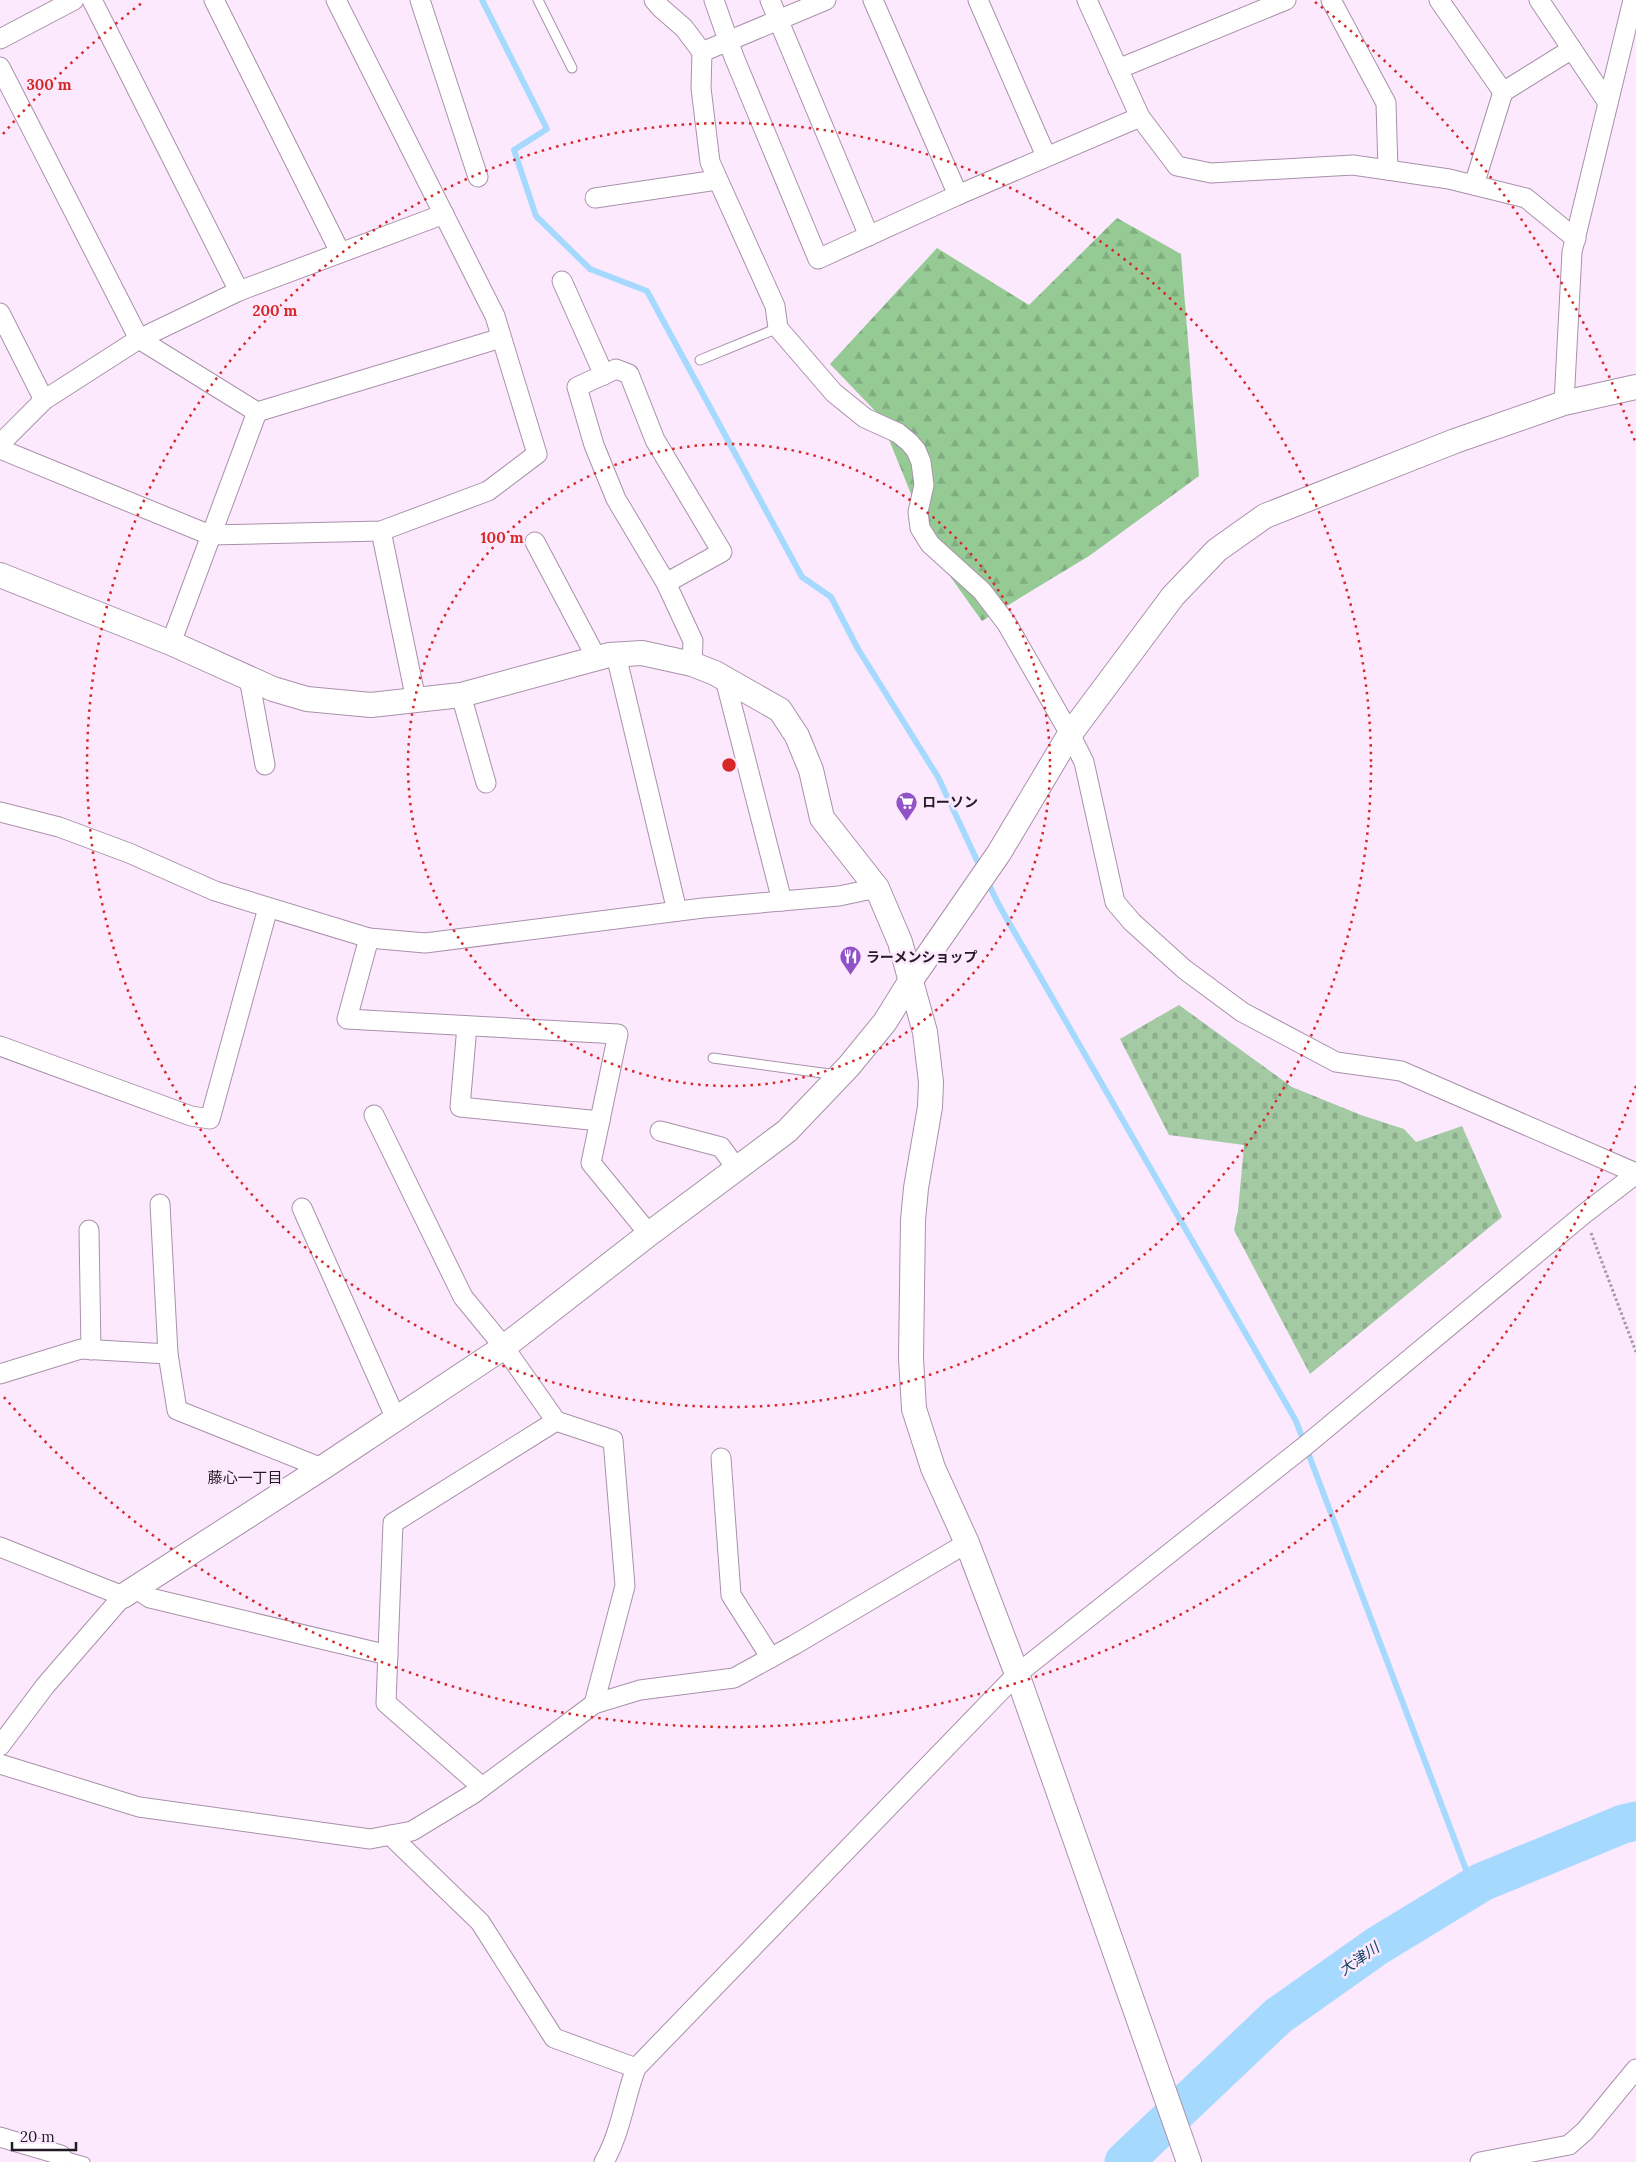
<svg xmlns="http://www.w3.org/2000/svg" width="1636" height="2162" font-family="Lora,'Noto Sans JP',serif">
<style>
.forest{fill:url(#forest-firs)}
.cemetery{fill:url(#cemetery-stones)}
.lines{fill:none;stroke-linecap:round;stroke-linejoin:round}
.stream{stroke:#a5dafe;stroke-width:6}
.river{stroke:#a5dafe;stroke-width:39}
.service-casing{stroke:#a891aa;stroke-width:11}
.minor-casing{stroke:#a891aa;stroke-width:21}
.tertiary-casing{stroke:#a891aa;stroke-width:26}
.path{stroke:#a798a8;stroke-width:3;stroke-dasharray:2.5 2.5;stroke-linecap:butt}
.service{stroke:#fff;stroke-width:9}
.minor{stroke:#fff;stroke-width:19}
.tertiary{stroke:#fff;stroke-width:24}
.ring{fill:none;stroke:#d62828;stroke-width:2.5;stroke-dasharray:2.5 5}
.labels{text-anchor:middle;stroke-width:5;stroke-linejoin:round;paint-order:stroke}
.poi-label{font-size:14px;font-weight:bold;fill:#231b24;stroke:#fde9fe;text-anchor:start}
.neighbourhood-label{font-size:15px;fill:#231b24;stroke:#fde9fe}
.water-label{font-size:15px;font-style:italic;fill:#0f4461;stroke:#fde9fe}
.centre{fill:#d62828;stroke:#fde9fe;stroke-width:2.5}
.ring-label{font-size:15px;text-anchor:middle;font-weight:bold;fill:#d62828;stroke:#fde9fe;stroke-width:5;stroke-linejoin:round;paint-order:stroke}
</style>
<defs>
<pattern id="forest-firs" width="22" height="20" patternUnits="userSpaceOnUse" patternTransform="scale(1.25)"><rect width="22" height="20" fill="#95ca95"/><path d="M5 1l3.5 6h-7zM16 11l3.5 6h-7z" fill="#80ad80"/></pattern>
<pattern id="cemetery-stones" width="16" height="16" patternUnits="userSpaceOnUse" patternTransform="scale(1.25)"><rect width="16" height="16" fill="#a4caa4"/><path d="M2 7V4a2 2 0 0 1 4 0v3zM10 15v-3a2 2 0 0 1 4 0v3z" fill="#8dad8d"/></pattern>
</defs>
<rect width="100%" height="100%" fill="#fde9fe"/>
<!-- forest -->
<path class="forest" d="M1117,218L1181,254L1199,476L1089,556L982,621L937,558L879,415L830,364L937,248L1029,305Z"/>
<!-- cemetery -->
<path class="cemetery" d="M1179,1005L1292,1087L1361,1115L1404,1129L1416,1142L1462,1126L1502,1217L1310,1374L1234,1230L1238,1211L1244,1145L1169,1135L1120,1039Z"/>
<g class="lines">
<!-- stream -->
<g class="stream">
<path d="M482,0L547,129L514,150L536,216L590,269L647,291L802,577L831,597L858,649L938,777L981,869"/>
<path d="M987,881L1000,907L1296,1421L1473,1888"/>
</g>
<!-- river -->
<path class="river" d="M1124,2162L1278,2016L1377,1946L1482,1882L1623,1824L1636,1821"/>
<defs>
<g id="service">
<path d="M538,0L572,68"/>
<path d="M700,360L778,328"/>
<path d="M713,1058L837,1075"/>
<path d="M61,2155L85,2162"/>
</g>
<g id="minor">
<path d="M92,0L239,291"/>
<path d="M214,0L340,252"/>
<path d="M420,0L478,177"/>
<path d="M654,0L661,8L684,28L702,52L701,88L710,162L775,306L778,328L834,393L865,418L898,433L909,442L916,450L921,462L924,485L918,512L920,528L930,544L982,591L1007,624L1070,734L1084,762L1115,902L1132,922L1184,969L1242,1012L1336,1062L1401,1071L1636,1173"/>
<path d="M714,0L734,57L818,259L958,195L1140,117"/>
<path d="M770,0L869,236"/>
<path d="M873,0L958,195"/>
<path d="M978,0L1046,156"/>
<path d="M1087,0L1140,117L1177,166L1211,173L1353,165L1449,179L1526,198L1576,239"/>
<path d="M1331,0L1386,103L1388,170"/>
<path d="M1439,0L1503,92"/>
<path d="M1539,0L1608,103"/>
<path d="M0,39L74,0"/>
<path d="M702,52L826,0"/>
<path d="M0,67L139,339L257,412L501,338"/>
<path d="M1118,69L1286,0"/>
<path d="M1474,185L1503,92L1572,49"/>
<path d="M595,198L717,180"/>
<path d="M562,281L604,375"/>
<path d="M0,313L44,400"/>
<path d="M1564,403L1572,252L1633,0"/>
<path d="M0,444L44,400L139,339L239,291L444,214"/>
<path d="M0,449L210,535L381,531L488,491L537,454L495,316L336,0"/>
<path d="M381,531L416,700"/>
<path d="M535,542L597,659"/>
<path d="M666,583L722,552L655,440L629,374L616,369L577,387L594,445L616,499L666,583L693,641L692,664"/>
<path d="M171,643L257,412"/>
<path d="M616,655L677,911"/>
<path d="M249,678L265,765"/>
<path d="M725,679L782,901"/>
<path d="M461,695L486,783"/>
<path d="M0,812L59,827L129,853L215,891L369,938L425,943L703,908L839,896L877,888"/>
<path d="M369,938L347,1019L618,1034L591,1163L649,1234"/>
<path d="M467,1026L460,1107L600,1121"/>
<path d="M0,1046L191,1116L210,1119L268,908"/>
<path d="M374,1115L463,1297L504,1347L556,1421L613,1440L625,1586L594,1704"/>
<path d="M660,1131L721,1147L737,1169"/>
<path d="M160,1204L168,1354"/>
<path d="M302,1208L396,1419"/>
<path d="M89,1230L91,1350"/>
<path d="M0,1374L81,1349L168,1354L177,1410L322,1468"/>
<path d="M721,1458L731,1595L771,1658"/>
<path d="M0,1547L123,1596L45,1686L0,1746"/>
<path d="M135,1588L150,1598L388,1655"/>
<path d="M0,1764L139,1807L370,1839L412,1831L473,1794L594,1704L640,1690L734,1678L794,1645L967,1543"/>
<path d="M482,1787L386,1703L393,1523L556,1421"/>
<path d="M390,1835L480,1922L554,2038L636,2068"/>
<path d="M0,2137L61,2155"/>
<path d="M604,2162C621,2132 624,2100 636,2068L1017,1674L1305,1446L1584,1214L1636,1174"/>
<path d="M1480,2162L1569,2145L1585,2131L1636,2069"/>
</g>
<g id="tertiary">
<path d="M0,575L171,643L273,689L307,699L371,705L461,695L609,655L642,653L692,664L715,673L780,710L797,736L811,770L822,818L877,888L900,942L925,1032L931,1082L930,1107L916,1188L913,1220L911,1358L914,1409L933,1468L967,1543L1017,1674L1189,2162"/>
<path d="M123,1596L322,1468L504,1347L649,1234L787,1131L849,1066L885,1022L911,980L999,853L1070,734L1173,596L1217,550L1265,516L1455,441L1564,403L1636,387"/>
</g>
</defs>
<!-- service casing -->
<use href="#service" class="service-casing"/>
<!-- minor casing -->
<use href="#minor" class="minor-casing"/>
<!-- tertiary casing -->
<use href="#tertiary" class="tertiary-casing"/>
<!-- path -->
<path class="path" d="M1591,1233L1636,1352"/>
<!-- service -->
<use href="#service" class="service"/>
<!-- minor -->
<use href="#minor" class="minor"/>
<!-- tertiary -->
<use href="#tertiary" class="tertiary"/>
</g>
<!-- distance rings -->
<g class="ring">
<circle cx="729" cy="765" r="321"/>
<circle cx="729" cy="765" r="642"/>
<path d="M1636 1086A962 962 0 0 1 3 1396M3 134A962 962 0 0 1 143 2M1315 2A962 962 0 0 1 1636 444"/>
</g>
<!-- icons -->
<defs>
<symbol id="supermarket-pin" viewBox="-11 -11 22 30"><path d="M0 17L-7.5 6A9.5 9.5 0 1 1 7.5 6Z" fill="#9252c7" stroke="#fde9fe"/><path d="M-6-5.5h2.5l.6 2H6L4.5 2H-2.5L-4.4-4H-6ZM-1.5 3.2a1.3 1.3 0 1 0 .1 0ZM3 3.2a1.3 1.3 0 1 0 .1 0Z" fill="#fff"/></symbol>
<symbol id="restaurant-pin" viewBox="-11 -11 22 30"><path d="M0 17L-7.5 6A9.5 9.5 0 1 1 7.5 6Z" fill="#9252c7" stroke="#fde9fe"/><path d="M-5-6h1v4h1v-4h1v4h1v-4h1v5L-1.5 .5V6h-2V.5L-5-1ZM5-6V6H3V1.5H1.5Q1.5-4 5-6Z" fill="#fff"/></symbol>
</defs>
<g fill-rule="evenodd">
<use href="#supermarket-pin" x="894" y="790" width="25" height="34"/>
<use href="#restaurant-pin" x="838" y="944" width="25" height="34"/>
</g>
<g class="labels">
<!-- poi labels -->
<g class="poi-label">
<text x="922" y="807">ローソン</text>
<text x="866" y="962">ラーメンショップ</text>
</g>
<!-- neighbourhood labels -->
<g class="neighbourhood-label">
<text x="245" y="1483">藤心一丁目</text>
</g>
<!-- water labels -->
<g class="water-label">
<text transform="translate(1359 1959) rotate(-35)" y="5">大津川</text>
</g>
</g>
<circle cx="729" cy="765" r="8" class="centre"/>
<g class="ring-label">
<text x="49" y="90">300 m</text>
<text x="275" y="316">200 m</text>
<text x="502" y="543">100 m</text>
</g>
<!-- scale -->
<path d="M12 2142v8h64v-8" fill="none" stroke="#231b24" stroke-width="2.5"/>
<text x="20" y="2142" font-size="15" fill="#231b24" stroke="#fde9fe" stroke-width="4" paint-order="stroke">20 m</text>
</svg>
